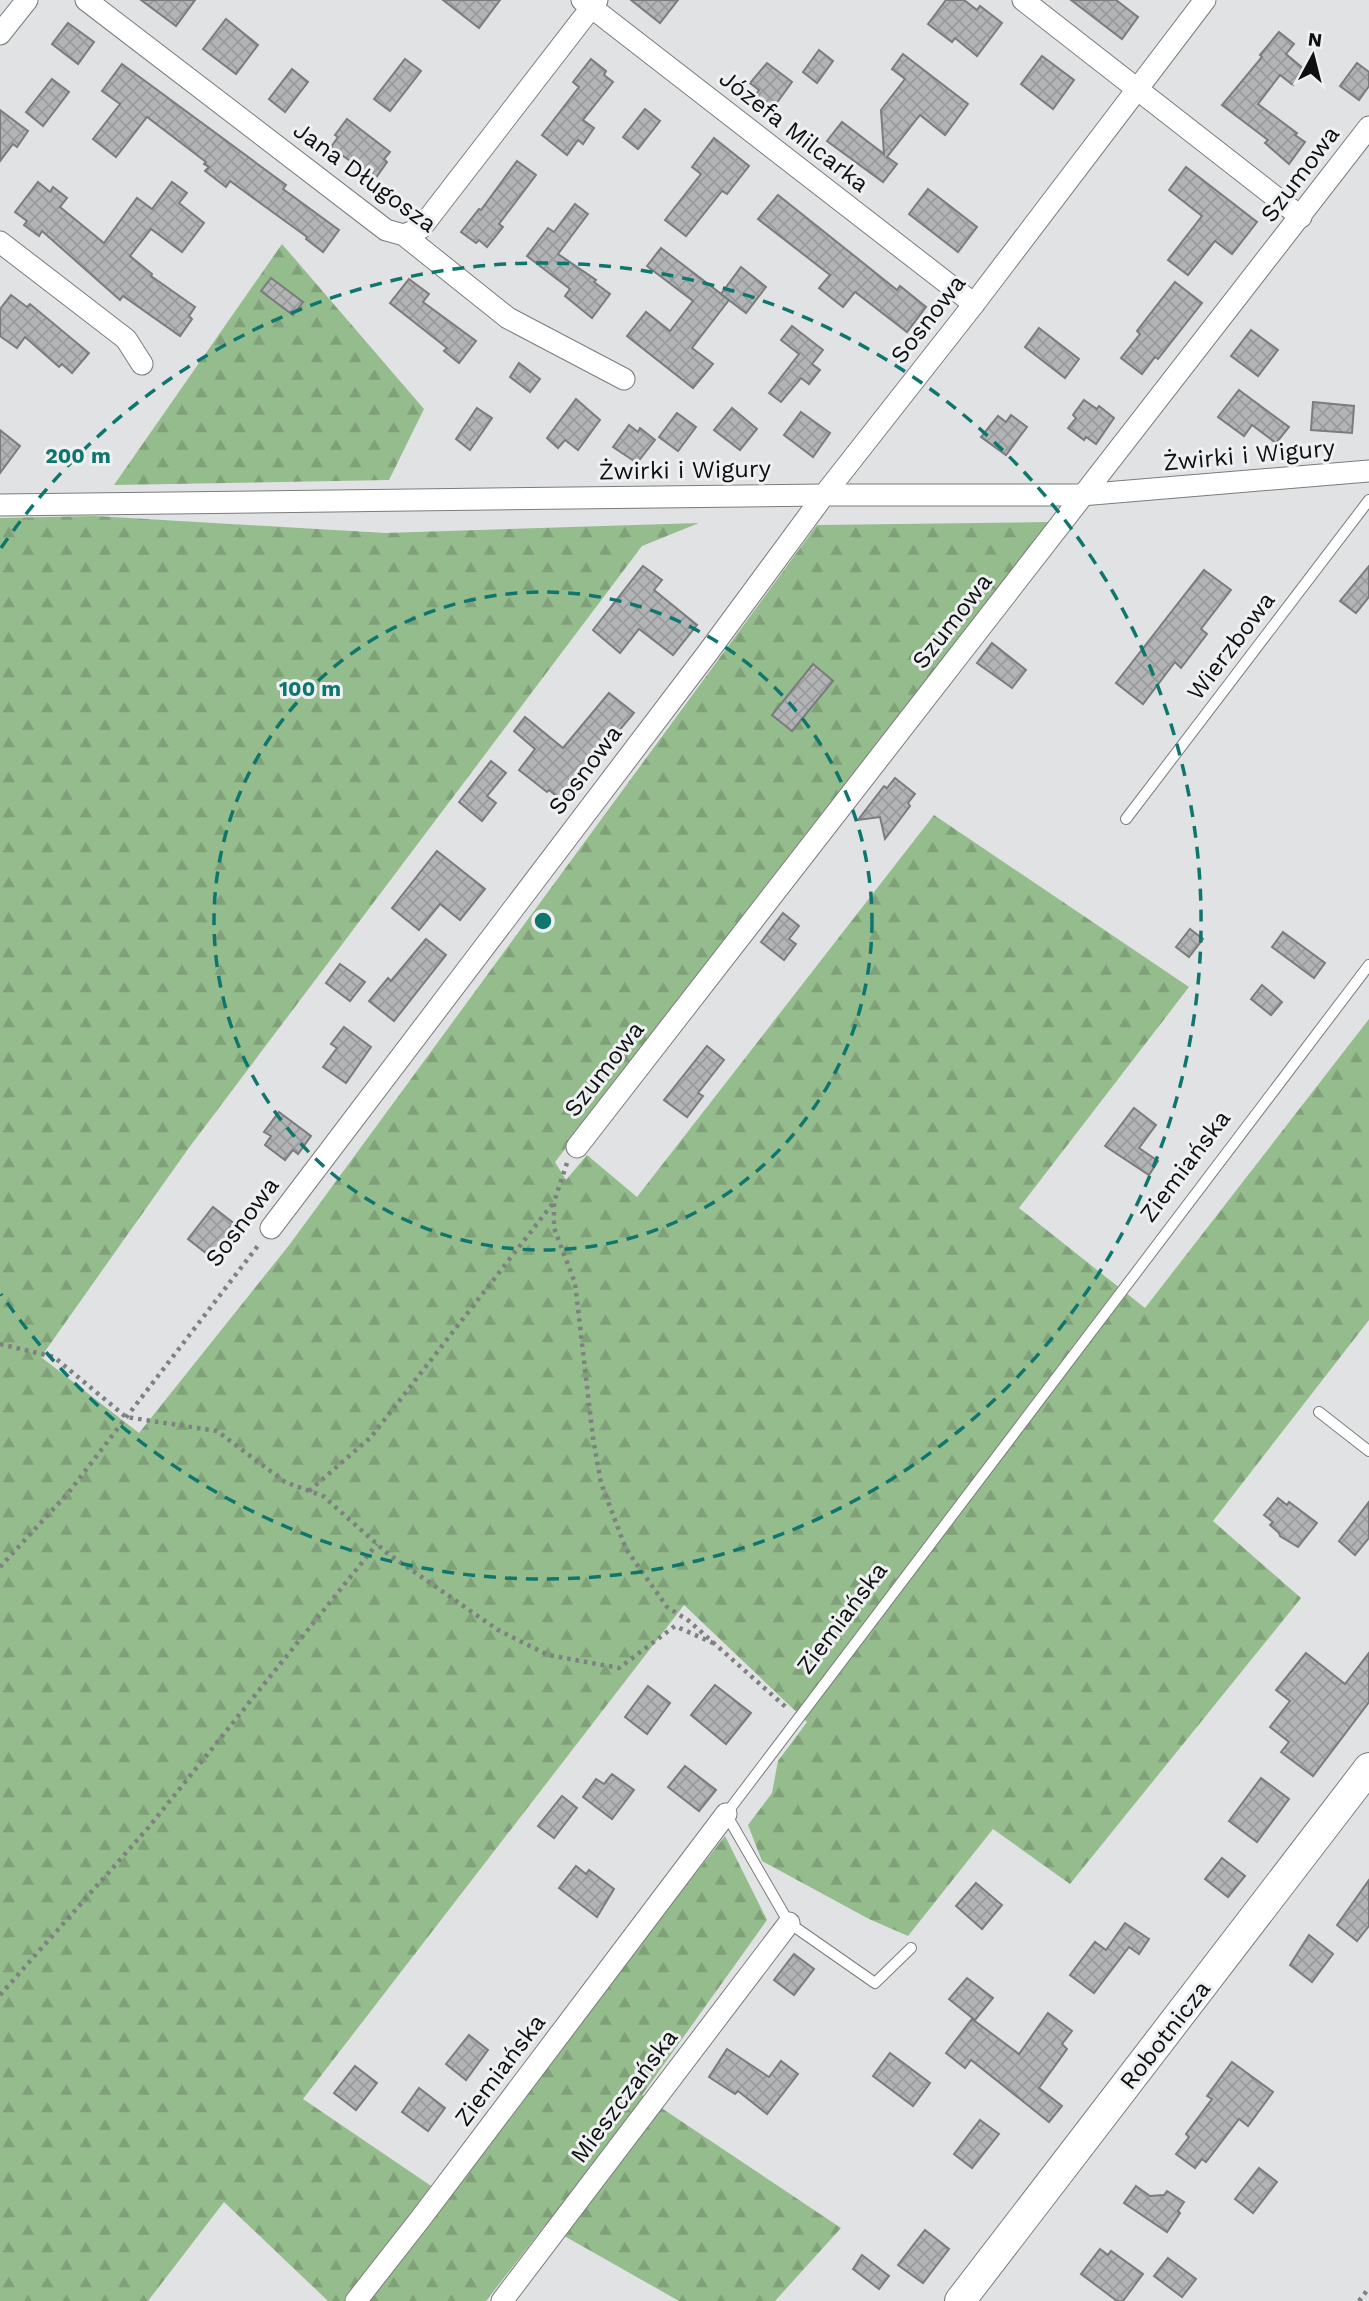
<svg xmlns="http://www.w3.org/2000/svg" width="1369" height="2301" font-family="'Work Sans',sans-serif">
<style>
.forest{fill:url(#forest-firs)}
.building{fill:url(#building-cross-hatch);stroke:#7a7c7d;stroke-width:2}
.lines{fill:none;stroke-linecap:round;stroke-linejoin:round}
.lane-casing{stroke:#7a7c7d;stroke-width:12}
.street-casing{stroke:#7a7c7d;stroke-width:23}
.secondary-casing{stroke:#7a7c7d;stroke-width:32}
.path{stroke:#7f8081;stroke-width:4.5;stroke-dasharray:3.5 5;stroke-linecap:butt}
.lane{stroke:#fff;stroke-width:10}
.street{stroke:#fff;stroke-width:21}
.secondary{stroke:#fff;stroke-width:30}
.ring{fill:none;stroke:#0f766e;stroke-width:3.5;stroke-dasharray:12 9}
.labels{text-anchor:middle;stroke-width:6;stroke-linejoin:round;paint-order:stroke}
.street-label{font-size:24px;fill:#0e0f0f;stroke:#eef0f2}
.centre{fill:#0f766e;stroke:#eef0f2;stroke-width:3.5}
.ring-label{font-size:21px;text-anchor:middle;font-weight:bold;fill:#0f766e;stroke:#eef0f2;stroke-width:6;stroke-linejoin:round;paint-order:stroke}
</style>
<defs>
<pattern id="forest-firs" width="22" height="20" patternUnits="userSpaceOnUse" patternTransform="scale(1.75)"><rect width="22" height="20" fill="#95bc8c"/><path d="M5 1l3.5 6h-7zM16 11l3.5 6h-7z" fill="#7fa078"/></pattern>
<pattern id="building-cross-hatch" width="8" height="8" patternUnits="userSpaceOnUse" patternTransform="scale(1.75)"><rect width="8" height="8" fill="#b2b4b6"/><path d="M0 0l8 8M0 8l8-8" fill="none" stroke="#989a9b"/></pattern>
</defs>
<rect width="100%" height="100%" fill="#e1e2e4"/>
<!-- forest -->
<g class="forest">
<path d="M282,244L424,409L389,480L114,485Z"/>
<path d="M95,516L385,533L699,523L642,546L188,1149L41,1357L139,1433L290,1244L817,525L1048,522L555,1162L566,1180L587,1155L637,1197L934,815L1189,987L1019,1208L1145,1308L1369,1019V1320L1213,1521L1301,1598L1070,1884L993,1829L908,1936L869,1919L762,1861L748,1825L772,1793L778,1761L807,1722L684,1605L303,2099L443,2194L725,1836L767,1920L642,2095L841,2228L775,2301H679L545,2225L486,2301H328L224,2202L148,2301H0V518Z"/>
</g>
<!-- building -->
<g class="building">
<path d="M141,0H195L176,26Z"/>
<path d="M443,0H500L479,28Z"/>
<path d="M631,0H678L660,23Z"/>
<path d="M946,0H964L977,10L980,6L1002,23L977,56L955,38L952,42L928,24Z"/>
<path d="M1071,0H1116L1138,17L1122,39Z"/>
<path d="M226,19L258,45L236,74L203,49Z"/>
<path d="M68,23L94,42L78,64L52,44Z"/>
<path d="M1279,32L1294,44L1286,54L1305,70L1293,85L1280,75L1258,104L1297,133L1295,135L1305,142L1289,164L1265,143L1268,140L1222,105L1262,57L1260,55Z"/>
<path d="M819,50L833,61L817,83L803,72Z"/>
<path d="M903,54L968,104L945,135L920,115L887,157L897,164L883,182L827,141L842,122L884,154L881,110L905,79L892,69Z"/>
<path d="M1042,56L1074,80L1053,109L1021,84Z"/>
<path d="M405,59L421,71L390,111L374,99Z"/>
<path d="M591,59L606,71L604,75L613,82L583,120L594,128L583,144L578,140L567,155L542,135L579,87L573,82Z"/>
<path d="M767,63L792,82L773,108L756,95L759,90L750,83Z"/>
<path d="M1357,63L1369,72V86L1359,100L1340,86Z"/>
<path d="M122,64L286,185L283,189L339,230L323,252L306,239L307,237L230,181L226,187L205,171L209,167L204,164L206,162L147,117L116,157L93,139L120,104L102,91Z"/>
<path d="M292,69L308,82L285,112L269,99Z"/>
<path d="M52,79L69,92L43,126L26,112Z"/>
<path d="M645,109L660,121L638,149L623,137Z"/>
<path d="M0,110L28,131L17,147L13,144L0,161Z"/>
<path d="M347,119L390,152L384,159L387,162L375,179L331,147L338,137L335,135Z"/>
<path d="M714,138L749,166L727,194L722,191L686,236L665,220L701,174L692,167Z"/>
<path d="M517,161L536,175L499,224L503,227L487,247L479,240L476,243L461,232L479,209L481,210Z"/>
<path d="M1186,167L1257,222L1232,254L1215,241L1188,275L1168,260L1202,216L1169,190Z"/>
<path d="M38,182L50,192L53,187L67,198L60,207L104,243L137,198L152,209L172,182L187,193L179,203L204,223L182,252L151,229L130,256L152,274L151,276L195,307L189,316L192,319L180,336L123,296L120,300L42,231L39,236L24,225L27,221L15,212Z"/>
<path d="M928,189L977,227L958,252L909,214Z"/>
<path d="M778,195L897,290L900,286L926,307L907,332L855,292L843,307L819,288L830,275L758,219Z"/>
<path d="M575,204L588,214L558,254L596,280L594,282L610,294L592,318L565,296L570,289L527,256L548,228L554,232Z"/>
<path d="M661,248L729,300L692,348L713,364L693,388L627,336L646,312L670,331L693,301L647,266Z"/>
<path d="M741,267L766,287L746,313L721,294Z"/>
<path d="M271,278L303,302L293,315L261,291Z"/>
<path d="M409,279L429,294L423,302L476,341L459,363L444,351L447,348L390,303Z"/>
<path d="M1175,282L1202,303L1158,359L1155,357L1142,374L1121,358L1140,334L1137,331Z"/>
<path d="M11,295L27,307L30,304L89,353L72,373L62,364L59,367L25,337L17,348L0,336V309Z"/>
<path d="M792,326L823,350L812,364L820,370L809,384L801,378L781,402L769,393L799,354L781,340Z"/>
<path d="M1039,328L1079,359L1065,378L1025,347Z"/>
<path d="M1251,330L1278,350L1258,376L1231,356Z"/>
<path d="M519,363L540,379L530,392L510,377Z"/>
<path d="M1239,390L1289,427L1276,443L1252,425L1244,436L1218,417Z"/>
<path d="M576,399L600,420L578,450L565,440L558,448L547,438Z"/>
<path d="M1084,400L1097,409L1099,406L1114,418L1096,444L1086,437L1084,440L1068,428L1076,418L1073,415Z"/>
<path d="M1313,402L1354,406L1352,433L1311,430Z"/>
<path d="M477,408L492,418L470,450L456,439Z"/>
<path d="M732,408L757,429L740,450L714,430Z"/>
<path d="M801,412L830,433L813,457L784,435Z"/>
<path d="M677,413L696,427L678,451L659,437Z"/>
<path d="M1011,415L1027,427L1006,455L981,437L998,416L1006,422Z"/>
<path d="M629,425L638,432L640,428L655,440L637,463L613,447Z"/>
<path d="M0,430L20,446L0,473Z"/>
<path d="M643,566L662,580L654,590L697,625L673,655L639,629L620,653L593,630Z"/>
<path d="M1369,566V597L1356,613L1340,601Z"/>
<path d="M1204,570L1231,590L1201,629L1207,634L1181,668L1175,662L1143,704L1116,683Z"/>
<path d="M992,643L1026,670L1012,688L977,663Z"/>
<path d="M813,664L833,681L792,731L772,715Z"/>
<path d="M609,693L634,713L613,738L610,736L576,776L581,779L563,801L549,790L547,792L519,770L535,749L514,731L525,717L563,748Z"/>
<path d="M491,761L506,773L487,796L496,803L482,821L459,802Z"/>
<path d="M895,778L915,794L908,803L910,806L885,839L880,817L858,820L884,786L887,788Z"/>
<path d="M437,851L485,889L460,920L440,904L419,930L392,908Z"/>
<path d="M783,913L799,926L789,939L796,944L784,960L761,942Z"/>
<path d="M1190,929L1203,939L1189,957L1176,947Z"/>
<path d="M1283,932L1325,963L1314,978L1272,947Z"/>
<path d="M426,939L446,955L394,1021L369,1001L388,978L391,981Z"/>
<path d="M340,964L365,982L350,1001L326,983Z"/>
<path d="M1262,985L1282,1002L1271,1015L1251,999Z"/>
<path d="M344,1027L371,1047L346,1083L323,1067L337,1048L331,1044Z"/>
<path d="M707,1046L724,1060L698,1093L703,1096L687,1117L664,1100Z"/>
<path d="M1134,1108L1156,1125L1139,1148L1158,1161L1149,1175L1105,1146Z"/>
<path d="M279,1112L311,1136L298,1154L293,1150L285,1160L265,1145L271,1136L264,1132Z"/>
<path d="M213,1207L236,1225L211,1257L188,1239Z"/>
<path d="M1278,1498L1287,1505L1289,1502L1317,1523L1298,1547L1280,1536L1279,1533L1270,1525L1273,1522L1264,1515Z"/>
<path d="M1369,1502V1538L1355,1555L1339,1541Z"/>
<path d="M1306,1653L1345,1684L1369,1653V1702L1313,1776L1281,1752L1289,1742L1270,1727L1290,1701L1276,1690Z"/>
<path d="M715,1685L751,1713L726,1744L691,1715Z"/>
<path d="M648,1686L670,1703L647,1734L625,1717Z"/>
<path d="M685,1766L716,1790L699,1811L668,1787Z"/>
<path d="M612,1774L634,1790L612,1819L583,1797L596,1779L604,1784Z"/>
<path d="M1261,1778L1289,1799L1257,1842L1229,1821Z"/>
<path d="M562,1796L577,1808L554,1838L538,1826Z"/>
<path d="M1222,1858L1245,1876L1228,1897L1205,1879Z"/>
<path d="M576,1866L586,1874L589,1870L614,1889L597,1917L559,1888Z"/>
<path d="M1369,1880V1926L1357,1941L1337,1925Z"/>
<path d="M976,1883L1002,1905L982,1929L956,1906Z"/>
<path d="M1125,1923L1149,1939L1139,1954L1129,1947L1094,1993L1070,1975L1095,1942L1106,1950Z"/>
<path d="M1309,1935L1333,1954L1312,1982L1290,1965Z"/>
<path d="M794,1954L814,1969L794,1995L774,1980Z"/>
<path d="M967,1978L993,1998L975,2020L949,1999Z"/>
<path d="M1048,2013L1072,2031L1062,2044L1067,2049L1039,2088L1062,2106L1049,2122L971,2060L965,2068L946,2053L972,2019L1019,2054Z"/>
<path d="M469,2035L488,2050L466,2080L446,2064Z"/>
<path d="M727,2049L769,2077L781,2061L798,2074L767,2114L738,2091L735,2094L709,2077Z"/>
<path d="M890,2053L930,2083L913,2106L873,2076Z"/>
<path d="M1232,2062L1273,2092L1248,2126L1239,2119L1206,2162L1202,2159L1195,2168L1176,2154L1189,2137L1186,2134L1212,2099L1207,2096Z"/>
<path d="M355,2066L377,2083L356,2110L334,2093Z"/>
<path d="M419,2088L445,2108L428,2131L402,2112Z"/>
<path d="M980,2120L999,2134L972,2168L954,2154Z"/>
<path d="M1259,2168L1277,2182L1253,2213L1235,2199Z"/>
<path d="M1136,2186L1150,2196L1164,2195L1167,2191L1184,2202L1178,2211L1180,2213L1167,2232L1124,2203Z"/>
<path d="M925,2230L949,2249L923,2283L898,2265Z"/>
<path d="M1100,2249L1108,2255L1111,2251L1143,2274L1123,2301H1117L1081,2274Z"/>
<path d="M862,2255L889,2276L879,2289L853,2269Z"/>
<path d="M1168,2258L1196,2279L1182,2297L1154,2276Z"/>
</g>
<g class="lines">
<defs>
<g id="lane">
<path d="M1126,819L1369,500"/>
<path d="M1319,1412L1369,1451"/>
<path d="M911,1948L875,1983L789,1923L726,1814L1369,965"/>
</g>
<g id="street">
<path d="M86,0L386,230L404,235L508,318L624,379"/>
<path d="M582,0L974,304"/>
<path d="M1023,0L1301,217"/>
<path d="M0,34L27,0"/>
<path d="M404,235L421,228L597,0"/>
<path d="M0,242L126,339L142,364"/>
<path d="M0,505L824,495H1081L1369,471"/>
<path d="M577,1147L1369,127"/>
<path d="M271,1228L709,651L824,495L974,304L1205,0"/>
<path d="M356,2301L421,2218L726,1814"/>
<path d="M502,2301L789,1923"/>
</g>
<path id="secondary" d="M960,2301L1369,1768"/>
</defs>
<!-- lane casing -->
<use href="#lane" class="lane-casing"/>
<!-- street casing -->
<use href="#street" class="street-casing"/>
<!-- secondary casing -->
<use href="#secondary" class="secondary-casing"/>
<!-- path -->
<g class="path">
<path d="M567,1163L554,1202V1228L575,1283L593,1438L601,1483L626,1549L667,1607L689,1621L788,1709"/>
<path d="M0,1344L54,1357L126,1417L217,1431L285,1482L323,1496L387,1553L498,1630L548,1655L619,1668L675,1626L713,1643"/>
<path d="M309,1491L371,1437L554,1202"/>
<path d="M0,1567L69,1492L260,1243"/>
<path d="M0,1995L148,1828L377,1544"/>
<path d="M1359,2301L1369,2288"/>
</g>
<!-- lane -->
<use href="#lane" class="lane"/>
<!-- street -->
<use href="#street" class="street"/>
<!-- secondary -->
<use href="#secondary" class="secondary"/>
</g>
<!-- distance rings -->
<g class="ring">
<circle cx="543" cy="921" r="329"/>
<path d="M1 548A658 658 0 1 1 1 1294"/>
</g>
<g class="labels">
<!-- street labels -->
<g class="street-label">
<text transform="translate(794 131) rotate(38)" y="8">Józefa Milcarka</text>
<text transform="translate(1300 174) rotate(-53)" y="8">Szumowa</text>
<text transform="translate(365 177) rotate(36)" y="8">Jana Długosza</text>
<text transform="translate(928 319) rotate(-52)" y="8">Sosnowa</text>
<text transform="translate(1249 455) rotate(-5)" y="8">Żwirki i Wigury</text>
<text transform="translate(685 470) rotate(-1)" y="8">Żwirki i Wigury</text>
<text transform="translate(952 621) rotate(-52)" y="8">Szumowa</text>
<text transform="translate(1231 646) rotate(-53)" y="8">Wierzbowa</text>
<text transform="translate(585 770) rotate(-53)" y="8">Sosnowa</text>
<text transform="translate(604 1069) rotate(-52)" y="8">Szumowa</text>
<text transform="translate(1185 1166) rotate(-53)" y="8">Ziemiańska</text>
<text transform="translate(242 1222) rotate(-53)" y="8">Sosnowa</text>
<text transform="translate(842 1618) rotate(-53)" y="8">Ziemiańska</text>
<text transform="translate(1165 2035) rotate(-52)" y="8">Robotnicza</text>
<text transform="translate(500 2070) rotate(-53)" y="8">Ziemiańska</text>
<text transform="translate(624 2096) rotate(-53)" y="8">Mieszczańska</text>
</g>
</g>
<circle cx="543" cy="921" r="10" class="centre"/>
<g class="ring-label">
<text x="78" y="463">200 m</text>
<text x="310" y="696">100 m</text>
</g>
<!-- north arrow -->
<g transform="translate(1313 56) rotate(7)" stroke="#eef0f2" stroke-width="5" paint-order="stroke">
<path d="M0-5L12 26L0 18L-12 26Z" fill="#0e0f0f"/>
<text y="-10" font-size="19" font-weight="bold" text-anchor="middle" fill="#0e0f0f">N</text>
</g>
</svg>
